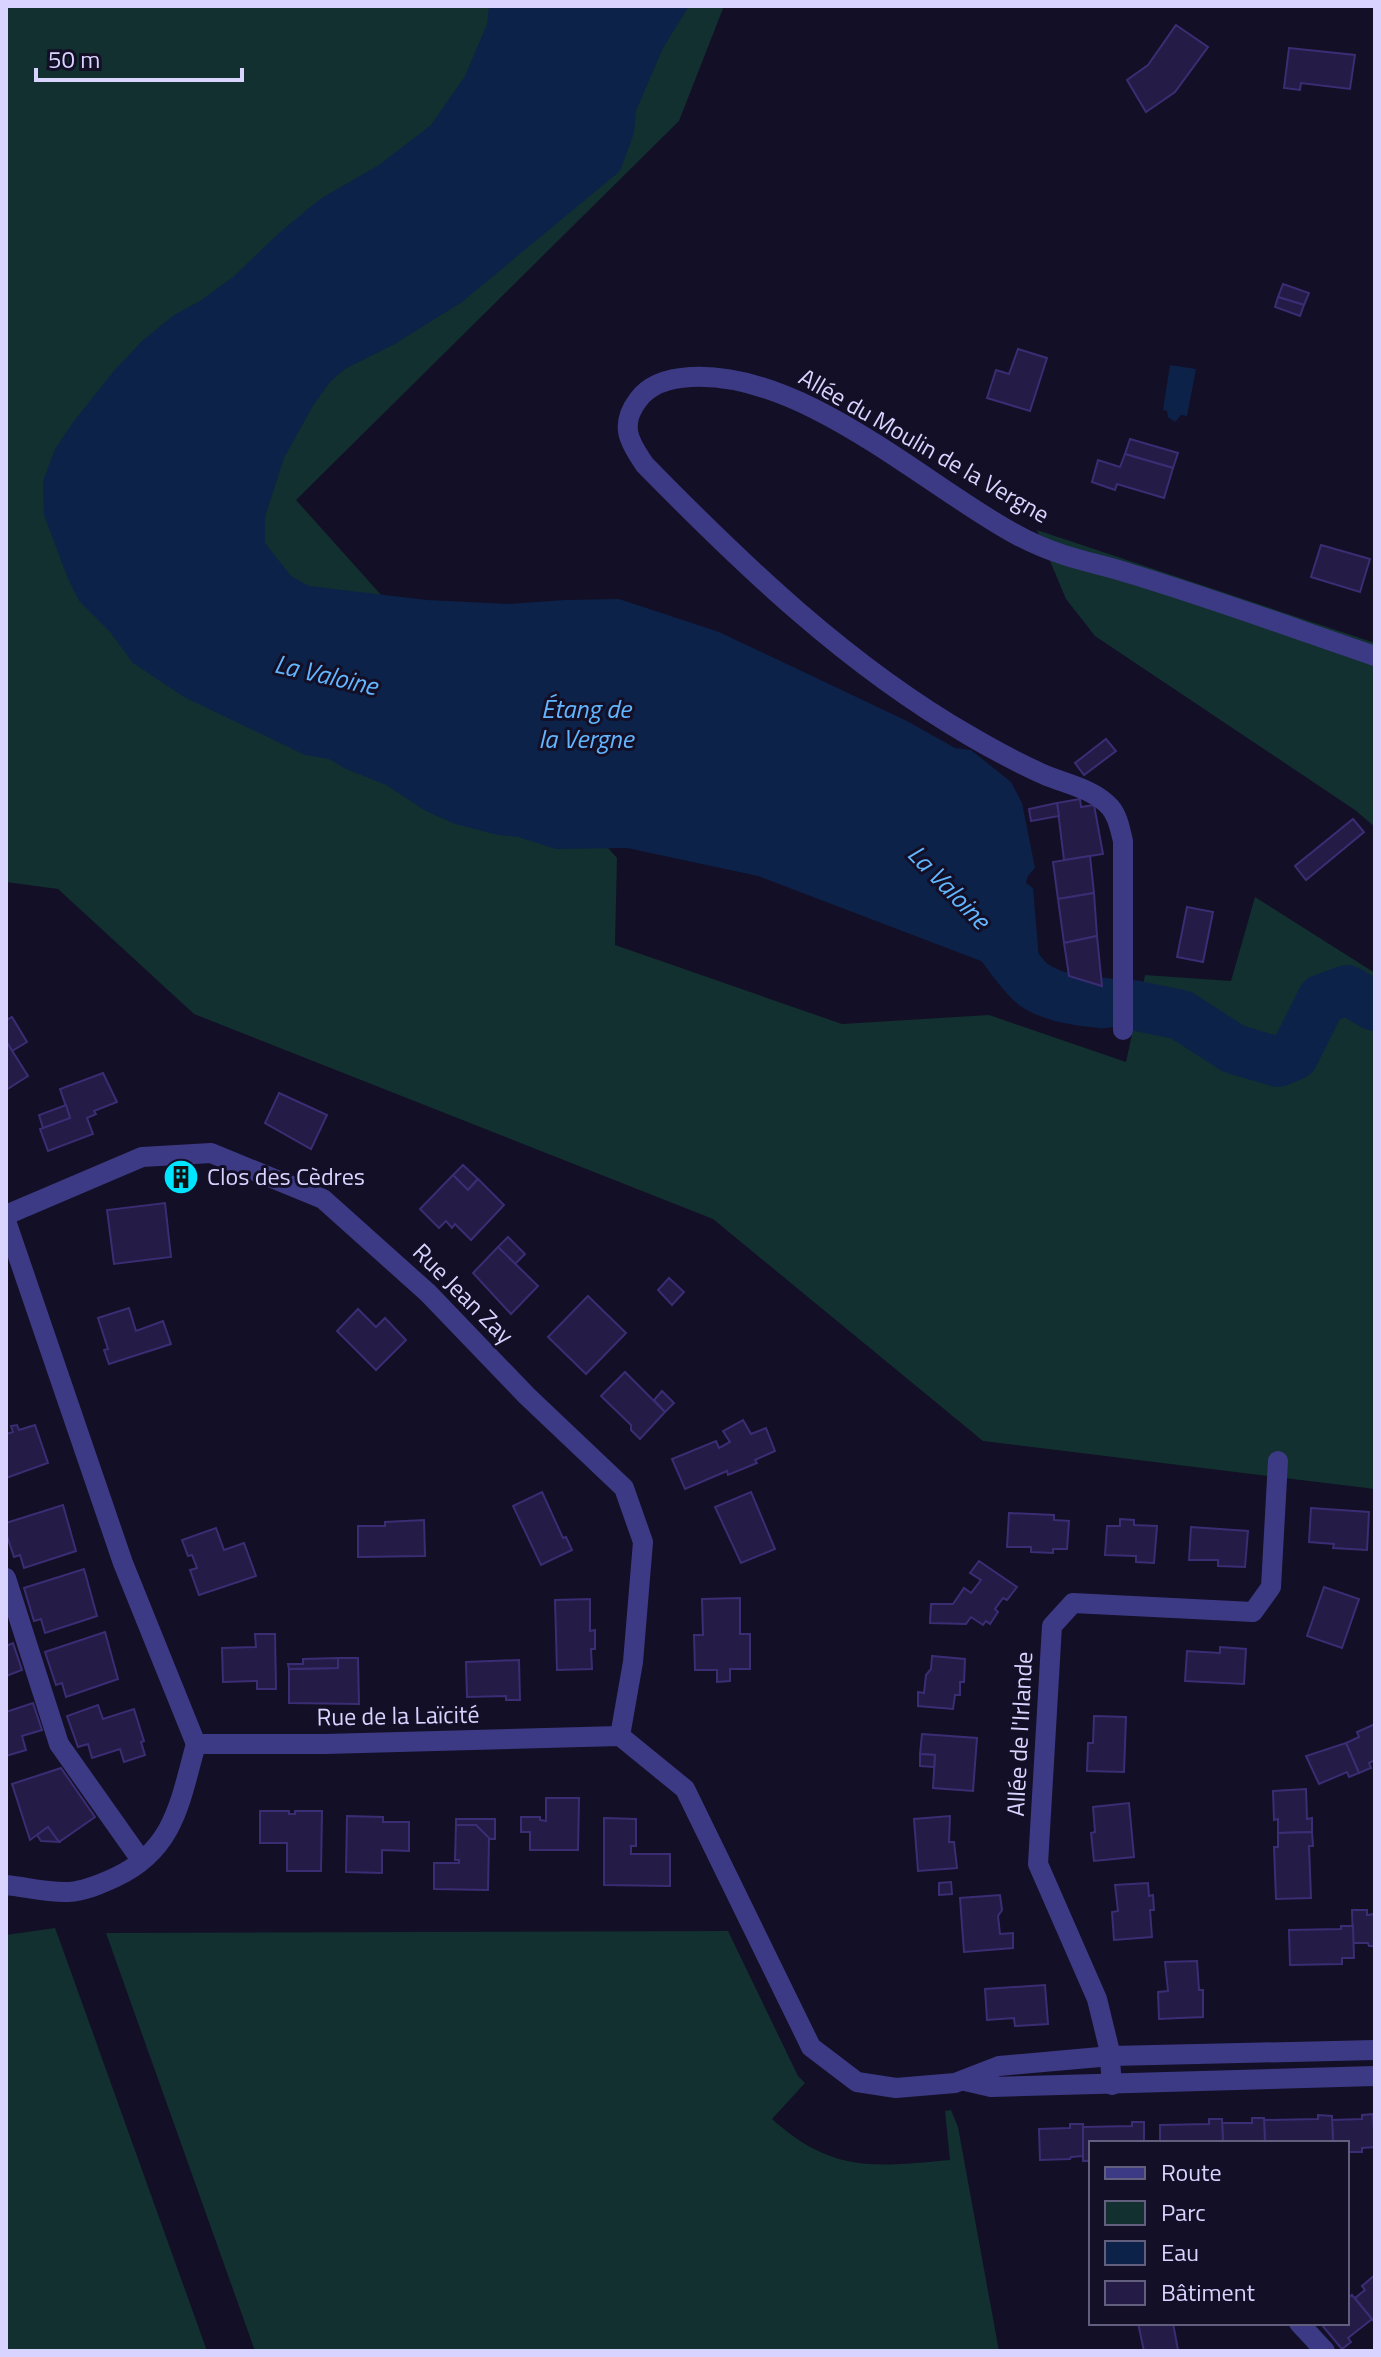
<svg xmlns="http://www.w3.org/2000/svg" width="1381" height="2357" font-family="'Titillium Web',sans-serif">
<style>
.green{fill:#12302f}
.water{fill:#0c2248}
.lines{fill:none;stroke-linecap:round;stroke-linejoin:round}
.river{stroke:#0c2248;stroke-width:50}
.building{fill:#241b47;stroke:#3b2d73;stroke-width:2}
.minor{stroke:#3d3a85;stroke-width:20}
.labels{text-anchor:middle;stroke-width:6;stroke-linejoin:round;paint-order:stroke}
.street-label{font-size:24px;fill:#d9d4ff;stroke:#130f26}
.poi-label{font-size:24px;fill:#d9d4ff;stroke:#130f26;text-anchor:start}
.water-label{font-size:26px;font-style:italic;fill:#62b6ff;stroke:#130f26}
</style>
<rect width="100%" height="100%" fill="#130f26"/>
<!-- green -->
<g class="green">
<path d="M6,6H724L679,121L296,500L617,858L615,945L842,1024L989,1015L1126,1062L1145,975L1231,981L1255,897L1375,973V1489L983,1441L713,1219L194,1014L58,889L6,882Z"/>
<path d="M1037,530L1375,643V827L1355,810L1095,636L1066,599Z"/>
<path d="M55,1928L62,1947L207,2351H6V1935Z"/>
<path d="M728,1931L798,2076L805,2083L772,2119C832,2173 874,2167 950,2160L945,2111L951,2110L958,2127L999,2351H255L106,1933Z"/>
</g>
<!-- water -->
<g class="water">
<path d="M489,6H689L663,48L636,111L634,133L620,171L462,302L393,345L345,369L330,382L314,404L284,458L265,517V543L291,576L309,586L427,600L508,604L565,600L619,599L719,632L907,721L955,748L971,750L1011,782L1022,803L1035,868L1028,876L1026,883L1033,888L1039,959L1001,972L981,961L758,876L627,848L556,849L518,837L498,835L455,824L426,811L386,785L346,769L329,759L305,755L184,697L133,663L110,632L79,601L68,579L44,515L43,481L55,449L74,421L113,372L142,341L174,315L200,301L233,277L279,233L320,199L379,165L431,125L465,76L487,24Z"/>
<path d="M1170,365L1196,369L1187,416L1181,415L1175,422L1168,417L1167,411L1163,410Z"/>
<path d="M1045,966L1066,977L1106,989L1103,1029C1059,1018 1034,1019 1005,980Z"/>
<path d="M1347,990L1375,1008V1012L1347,997L1335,1001L1297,1063L1287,1068L1272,1069L1230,1056L1188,1026L1172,1020L1131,1012L1133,1005L1181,1015L1234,1049L1278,1062L1294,1055L1322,999Z"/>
</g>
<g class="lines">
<!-- river -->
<g class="river">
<path d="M976,911C990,928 1019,974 1034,985C1053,998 1084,1002 1106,1003"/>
<path d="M1133,1005L1181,1015L1234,1049L1278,1062L1294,1055L1322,999L1347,990L1375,1006"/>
</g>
</g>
<!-- building -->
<g class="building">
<path d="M1176,25L1208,47L1175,92L1146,112L1127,80L1148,65Z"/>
<path d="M1289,48L1355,55L1350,89L1301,83L1300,90L1284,88Z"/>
<path d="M1283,284L1309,293L1304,305L1278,297Z"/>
<path d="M1278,297L1304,305L1300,316L1275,307Z"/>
<path d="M1018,349L1047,358L1030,411L987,398L996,370L1009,374Z"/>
<path d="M1130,439L1178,453L1173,468L1125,454Z"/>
<path d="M1125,454L1173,468L1164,498L1117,484L1115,490L1092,482L1098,460L1120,467Z"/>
<path d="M1321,545L1370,559L1360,592L1311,577Z"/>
<path d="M1106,739L1116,751L1084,775L1075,763Z"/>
<path d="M1080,799L1081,807L1094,805L1103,854L1064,860L1057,803Z"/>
<path d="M1057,803L1059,816L1031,821L1029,809Z"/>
<path d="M1353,819L1364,832L1306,880L1295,866Z"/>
<path d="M1090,856L1094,893L1058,899L1053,862Z"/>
<path d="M1094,893L1097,936L1064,943L1058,899Z"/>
<path d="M1187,907L1213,912L1203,962L1177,957Z"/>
<path d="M1097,936L1102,986L1069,976L1064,943Z"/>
<path d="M12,1017L27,1042L12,1051L6,1041V1020Z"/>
<path d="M6,1041L28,1076L6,1090Z"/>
<path d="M103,1073L117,1102L94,1111L96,1114L87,1118L93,1134L48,1151L40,1129L70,1118L60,1089Z"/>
<path d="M279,1093L327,1115L311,1149L265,1123Z"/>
<path d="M66,1105L70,1118L43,1128L39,1115Z"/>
<path d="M463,1165L478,1179L468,1190L453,1175Z"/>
<path d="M453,1175L468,1190L478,1179L504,1205L471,1240L455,1224L452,1228L446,1221L439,1228L420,1209Z"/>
<path d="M165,1203L171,1257L114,1264L107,1210Z"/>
<path d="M508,1237L525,1254L515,1264L498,1247Z"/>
<path d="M498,1247L538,1286L511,1314L473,1273Z"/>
<path d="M669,1278L684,1292L672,1305L658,1290Z"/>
<path d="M588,1296L626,1333L586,1374L548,1337Z"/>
<path d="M129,1308L136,1331L163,1321L171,1344L109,1364L104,1350L108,1349L98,1318Z"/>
<path d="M358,1309L376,1327L385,1318L406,1340L376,1370L337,1331Z"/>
<path d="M625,1372L665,1412L640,1439L631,1430V1425L601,1396Z"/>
<path d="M662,1391L674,1403L665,1412L654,1400Z"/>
<path d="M743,1420L751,1434L766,1428L775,1451L755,1460L757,1463L728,1475L727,1471L685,1489L672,1459L716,1441L719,1448L730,1442L723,1431Z"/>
<path d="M17,1425L19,1430L35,1425L48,1463L6,1478V1434L13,1432L11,1426Z"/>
<path d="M542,1492L563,1538L566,1537L572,1550L541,1565L513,1506Z"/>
<path d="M751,1492L775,1549L741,1563L715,1507Z"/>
<path d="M63,1505L76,1551L24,1568L20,1555L14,1557L6,1533V1523Z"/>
<path d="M1311,1508L1369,1512L1367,1550L1333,1548L1334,1544L1309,1542Z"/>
<path d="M1009,1513L1054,1515V1520L1069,1521L1067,1549H1053V1553L1031,1552V1547H1007Z"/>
<path d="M1120,1519L1134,1520V1525L1157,1526L1154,1563L1136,1562V1556L1105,1555L1107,1526H1120Z"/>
<path d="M424,1520L425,1556L358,1557V1526H385V1522Z"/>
<path d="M1191,1527L1248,1531L1245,1567L1218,1566V1560H1189Z"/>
<path d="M216,1528L224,1550L244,1543L256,1576L199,1595L190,1570L197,1568L192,1555L188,1556L182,1540Z"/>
<path d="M979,1561L1017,1587L1007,1600L1003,1598L995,1609L998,1612L990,1624L986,1621L983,1625L971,1617L966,1624L930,1623L931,1604H953L964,1588L971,1593L981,1580L970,1573Z"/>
<path d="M84,1569L97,1616L45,1633L41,1619L34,1621L24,1588Z"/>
<path d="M1324,1587L1359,1599L1342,1648L1307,1636Z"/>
<path d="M740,1598V1634H750V1669H730V1681L717,1682V1670H695L694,1635H703L702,1599Z"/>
<path d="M590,1599V1631L595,1630V1649H591L592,1669L557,1670L555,1600Z"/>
<path d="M105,1632L118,1679L66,1697L62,1683L56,1685L45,1652Z"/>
<path d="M255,1634H275L276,1689H257V1681L223,1682L222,1648L256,1647Z"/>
<path d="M13,1643L22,1670L6,1676V1646Z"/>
<path d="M1220,1647L1246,1649L1244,1684L1185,1681L1187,1651L1220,1653Z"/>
<path d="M932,1656L965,1659L964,1682H960V1695H955L953,1709L918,1706V1692L924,1693L926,1675L931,1669Z"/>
<path d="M338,1658H358L359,1704L289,1703V1669L338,1668Z"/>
<path d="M338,1658V1668L289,1669L288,1664H303V1659Z"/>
<path d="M519,1660L520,1700H506V1696L467,1697L466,1662Z"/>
<path d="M33,1703L42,1730L22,1736L26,1750L6,1756V1712Z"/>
<path d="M98,1705L103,1719L134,1709L144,1741L141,1742L145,1755L124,1762L120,1749L92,1758L88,1744L78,1747L67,1716Z"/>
<path d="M1094,1716L1126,1717L1124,1772L1087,1771L1088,1743H1093Z"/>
<path d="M1375,1724V1760L1369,1763L1371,1768L1359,1773L1346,1743L1359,1737L1357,1732Z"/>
<path d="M922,1734L977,1738L973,1791L933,1788L935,1755L920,1754Z"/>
<path d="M1346,1743L1359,1773L1349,1777L1347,1772L1319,1784L1306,1756Z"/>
<path d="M920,1754L935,1755L934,1767L920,1766Z"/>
<path d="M61,1768L95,1817L59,1842L48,1827L30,1840L12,1784Z"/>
<path d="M1306,1789L1307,1819L1312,1818V1832L1278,1833V1819L1274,1820L1273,1791Z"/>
<path d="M546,1798H579L578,1850H530V1832H521V1817H540V1820L546,1821Z"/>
<path d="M1129,1803L1134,1857L1094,1861L1091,1833L1095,1832L1093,1807Z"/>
<path d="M260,1811H289V1814H295V1811H322L321,1871H287V1843H260Z"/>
<path d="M347,1816L383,1817V1822H409V1851L382,1850V1873L346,1872Z"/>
<path d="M950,1816L949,1842H954L957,1868L918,1871L914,1819Z"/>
<path d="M604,1818L636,1819V1846H631V1854H670V1886L604,1885Z"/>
<path d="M456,1819H495V1839H489L476,1825H456Z"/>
<path d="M456,1825H476L489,1838L488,1890L434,1889V1863H459V1860H455Z"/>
<path d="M48,1827L59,1842L41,1841L37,1835Z"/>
<path d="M1312,1832L1313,1846H1309L1311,1898L1276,1899L1274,1847H1278V1833Z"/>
<path d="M951,1882L952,1894L939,1895V1883Z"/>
<path d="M1148,1883L1149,1896L1153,1895L1154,1910H1150L1152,1937L1114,1940L1112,1912L1118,1911L1115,1885Z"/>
<path d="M1000,1895L1002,1910L998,1916L1000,1934L1013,1933V1948L964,1952L960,1898Z"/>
<path d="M1352,1910H1367V1915L1375,1914V1946H1369L1368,1943H1353Z"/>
<path d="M1341,1926H1353L1354,1958H1342V1964L1290,1965L1289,1930L1341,1929Z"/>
<path d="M1197,1961L1199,1990H1203V2017L1159,2019L1158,1992L1168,1991L1165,1962Z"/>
<path d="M1045,1985L1048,2024L1015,2026L1014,2018L987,2020L985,1989Z"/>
<path d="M1373,2114L1375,2147L1362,2148V2152H1347V2143H1333L1332,2120L1362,2119V2115Z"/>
<path d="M1318,2115L1332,2116L1333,2143H1265L1264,2120L1318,2119Z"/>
<path d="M1252,2118H1264L1265,2143H1223L1222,2123H1252Z"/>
<path d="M1209,2119H1222L1223,2143H1160V2125L1209,2124Z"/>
<path d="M1132,2122H1144V2143H1091V2161H1083V2127L1132,2126Z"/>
<path d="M1070,2124H1083V2156L1071,2157L1070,2159L1040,2160L1039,2129L1070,2128Z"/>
<path d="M1375,2275V2323L1355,2298L1365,2290L1362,2286Z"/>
<path d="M1352,2295L1372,2319L1348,2338L1351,2342L1342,2349L1321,2324L1347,2323V2299Z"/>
<path d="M1138,2323H1173L1178,2350L1144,2351Z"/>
</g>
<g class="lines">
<!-- minor -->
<g class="minor">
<path d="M1123,1030V841C1120,829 1118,816 1110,807C1094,789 1066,784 1045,775C1020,764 994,750 970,736C847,665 744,566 645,465C629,442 619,425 638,400C650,383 672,378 691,377C800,371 918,479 1008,530C1025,540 1045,549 1064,555C1085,562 1107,566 1128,573C1211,598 1293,628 1375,656"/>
<path d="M6,1215L142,1157L211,1153L323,1199L428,1293L527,1396L624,1488L643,1542L633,1662L620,1736"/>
<path d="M6,1221L123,1563L196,1744"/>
<path d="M6,1578L59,1744L141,1860"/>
<path d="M196,1744H325L620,1736L685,1789L811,2047L857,2082L896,2088L955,2083L999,2066L1111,2056L1375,2050"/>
<path d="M6,1885C26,1887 48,1893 68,1892C85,1891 101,1884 116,1877C175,1849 180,1801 196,1744"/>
<path d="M965,2081L991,2087L1375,2076"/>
<path d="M1112,2085L1109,2048L1097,1999L1038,1864L1052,1626L1073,1603L1253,1612L1271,1587L1278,1461"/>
<path d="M1299,2323L1325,2351"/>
</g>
</g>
<!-- icons -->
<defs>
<symbol id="building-disc" viewBox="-11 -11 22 22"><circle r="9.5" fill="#00e5ff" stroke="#130f26"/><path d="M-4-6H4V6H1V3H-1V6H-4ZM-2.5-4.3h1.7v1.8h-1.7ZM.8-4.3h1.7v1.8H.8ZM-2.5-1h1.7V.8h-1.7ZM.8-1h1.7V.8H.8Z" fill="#111"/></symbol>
</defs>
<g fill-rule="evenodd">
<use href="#building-disc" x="161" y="1157" width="40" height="40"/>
</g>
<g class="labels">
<!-- street labels -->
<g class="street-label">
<text transform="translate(924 446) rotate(30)" y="8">Allée du Moulin de la Vergne</text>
<text transform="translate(463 1294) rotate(45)" y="8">Rue Jean Zay</text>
<text transform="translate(398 1716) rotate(-1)" y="8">Rue de la Laïcité</text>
<text transform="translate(1020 1734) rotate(-87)" y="8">Allée de l'Irlande</text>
</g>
<!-- poi labels -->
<g class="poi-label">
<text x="207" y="1185">Clos des Cèdres</text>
</g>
<!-- water labels -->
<g class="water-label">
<text transform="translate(326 675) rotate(13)" y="9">La Valoine</text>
<text x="586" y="718">Étang de<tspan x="586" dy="30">la Vergne</tspan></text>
<text transform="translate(949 887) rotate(46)" y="9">La Valoine</text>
</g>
</g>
<!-- border -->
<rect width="1381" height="2357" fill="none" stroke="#d9d4ff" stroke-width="16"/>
<!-- legend -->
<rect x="1089" y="2141" width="260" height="184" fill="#130f26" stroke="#625e7d" stroke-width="2"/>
<rect x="1105" y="2167" width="40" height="12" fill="#3d3a85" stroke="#625e7d" stroke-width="2"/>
<text x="1161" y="2181" font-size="24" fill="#d9d4ff">Route</text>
<rect x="1105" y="2201" width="40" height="24" fill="#12302f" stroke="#625e7d" stroke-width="2"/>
<text x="1161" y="2221" font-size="24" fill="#d9d4ff">Parc</text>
<rect x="1105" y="2241" width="40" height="24" fill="#0c2248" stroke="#625e7d" stroke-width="2"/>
<text x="1161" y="2261" font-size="24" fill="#d9d4ff">Eau</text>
<rect x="1105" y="2281" width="40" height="24" fill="#241b47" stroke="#625e7d" stroke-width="2"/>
<text x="1161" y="2301" font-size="24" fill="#d9d4ff">Bâtiment</text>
<!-- scale -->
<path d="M36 68v12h206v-12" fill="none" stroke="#d9d4ff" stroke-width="4"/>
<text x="48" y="68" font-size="24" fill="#d9d4ff" stroke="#130f26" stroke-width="6" paint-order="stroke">50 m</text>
</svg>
